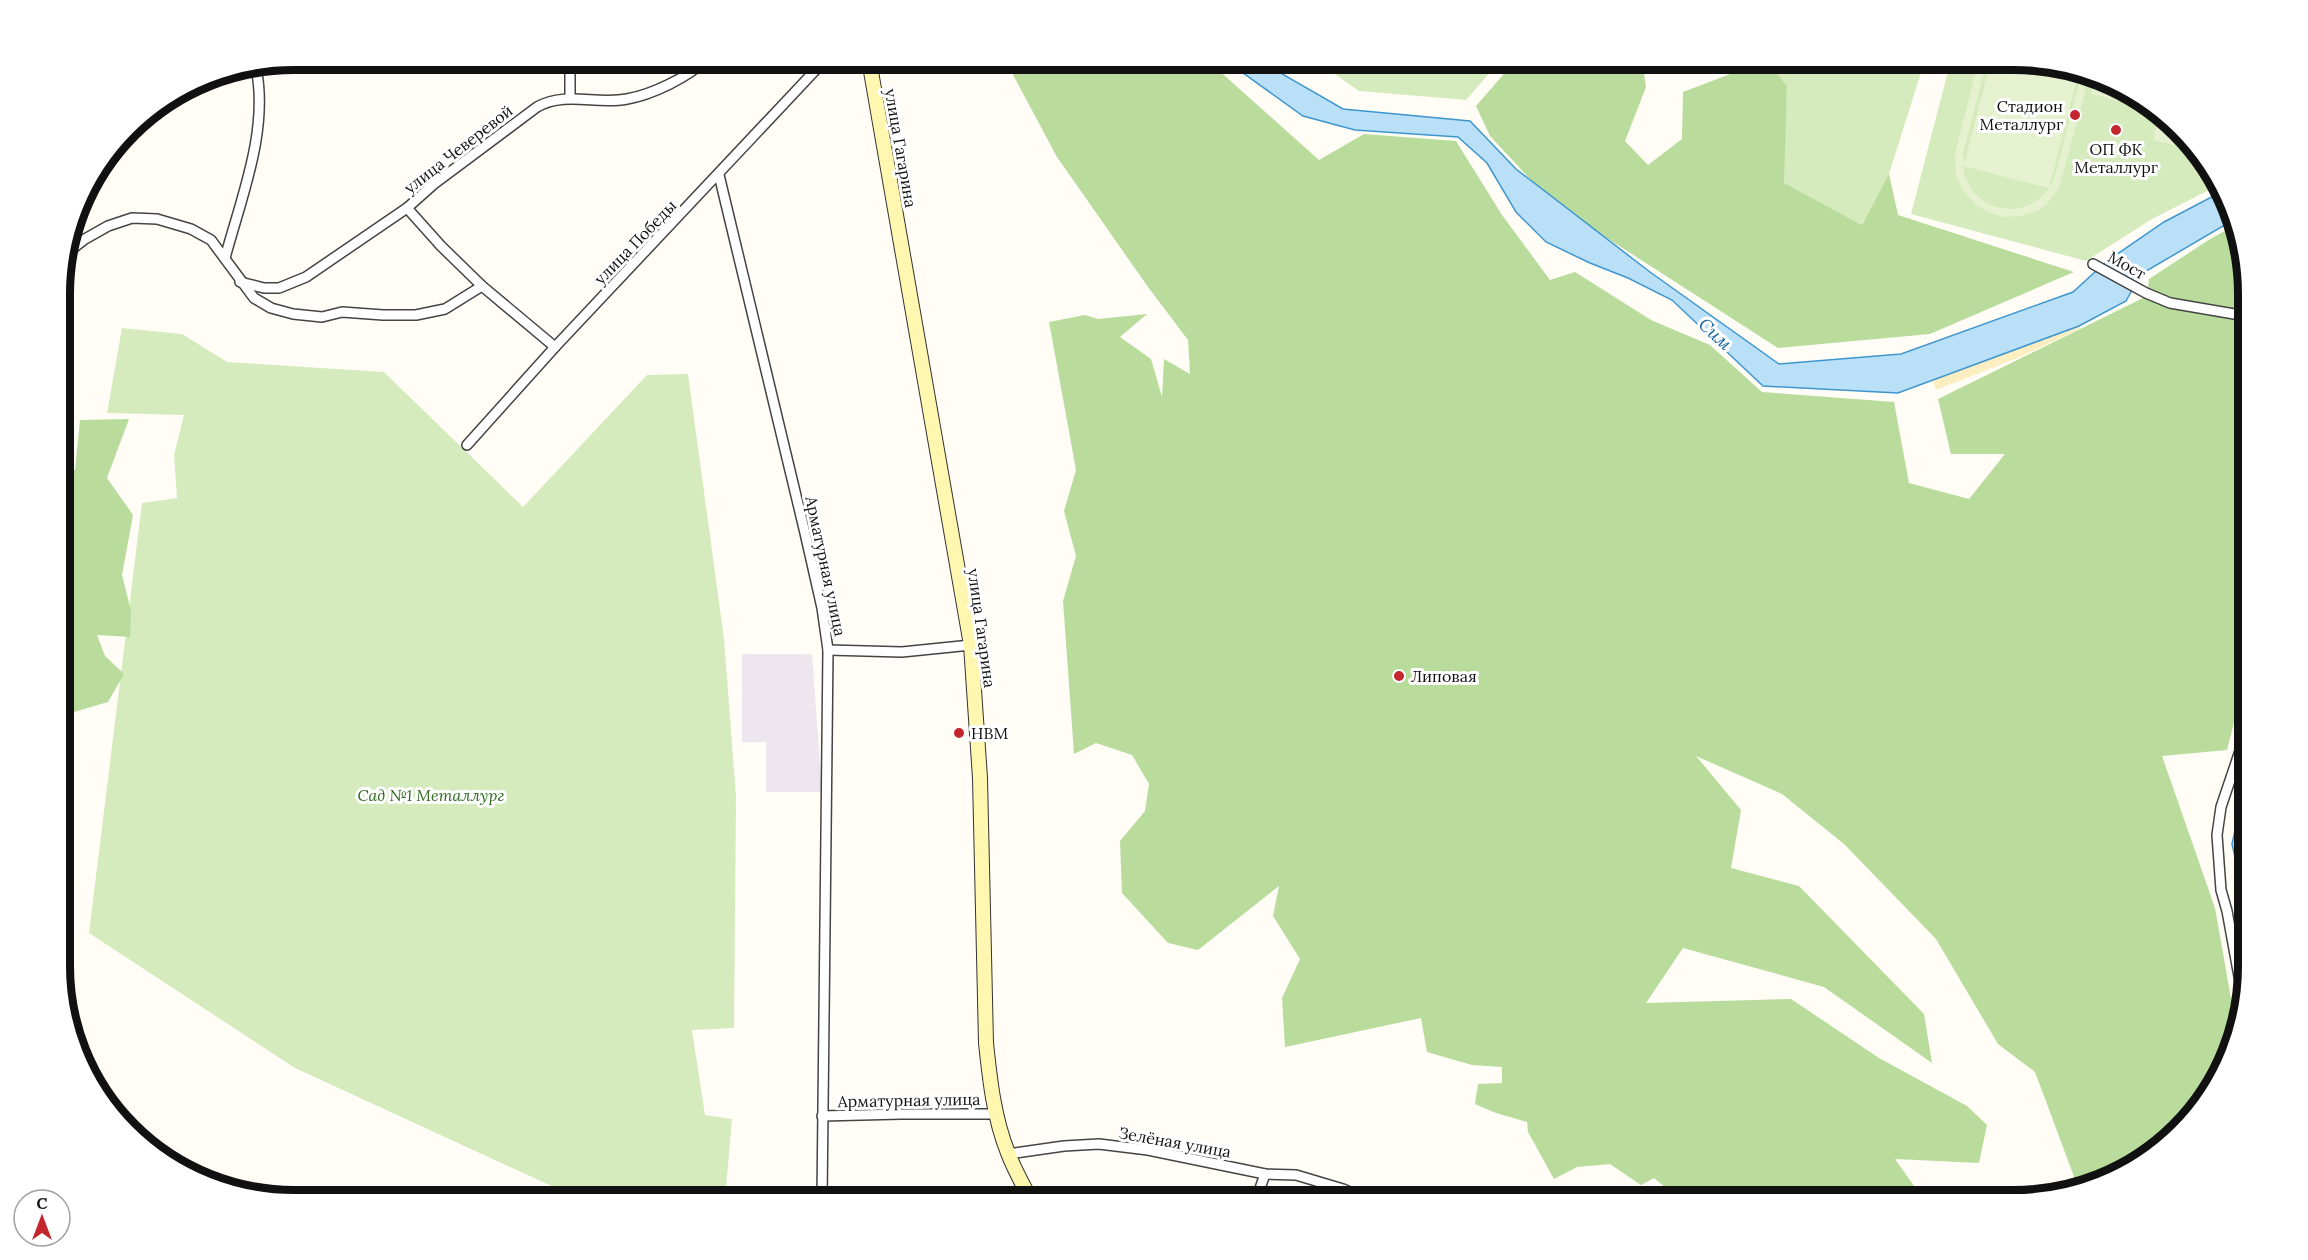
<svg xmlns="http://www.w3.org/2000/svg" width="2308" height="1260" font-family="Lora,serif">
<style>
.industrial{fill:#eee6ef}
.green{fill:#d5ebbd}
.forest{fill:#b9dc9c}
.sand{fill:#fbeec1}
.pitch{fill:#e6f2cf}
.water{fill:#b9e0f7;stroke:#3f96cf;stroke-width:1.5}
.lines{fill:none;stroke-linecap:round;stroke-linejoin:round}
.street-casing{stroke:#444;stroke-width:12}
.secondary-casing{stroke:#333;stroke-width:16}
.street{stroke:#fff;stroke-width:9}
.secondary{stroke:#fff6b0;stroke-width:14}
.poi-dot{fill:#c4262e;stroke:#fff;stroke-width:2}
.labels{text-anchor:middle;stroke-width:6;stroke-linejoin:round;paint-order:stroke}
.poi-label{font-size:16px;fill:#111;stroke:#fff;text-anchor:start}
.street-label{font-size:16px;fill:#111;stroke:#fff}
.park-label{font-size:16px;font-style:italic;fill:#2f6b1f;stroke:#fff}
.water-label{font-size:18px;font-style:italic;fill:#1768a6;stroke:#fff}
.rim{fill:none;stroke:#111;stroke-width:8}
</style>
<rect width="100%" height="100%" fill="#fffdf5"/>
<!-- industrial -->
<path class="industrial" d="M742,654H812L822,792H766V742H742Z"/>
<!-- green -->
<g class="green">
<path d="M1315,60H1501L1466,100L1359,91Z"/>
<path d="M1767,60H1925L1889,174L1862,225L1783,183L1787,86Z"/>
<path d="M1951,60H2014L2118,84L2168,118L2208,164L2217,186L2152,219L2086,261L1911,214Z"/>
<path d="M122,328L182,334L227,362L384,372L523,507L647,375L688,374L724,639L736,796L734,1028L692,1030L705,1115L732,1119L725,1200H582L295,1068L89,933L142,503L177,498L174,455L184,415L107,413Z"/>
</g>
<!-- forest -->
<g class="forest">
<path d="M1005,60H1207L1319,160L1364,134L1456,141L1502,215L1550,280L1575,272L1651,320L1710,345L1762,392L1894,402L1909,483L1969,499L2005,454H1951L1938,399L2147,296L2149,279L2210,239L2232,227L2246,264L2247,690L2238,707L2227,750L2162,756L2215,908L2235,1021L2224,1070L2190,1120L2144,1161L2089,1188L2079,1190L2035,1072L1998,1044L1936,939L1844,844L1782,794L1696,756L1741,810L1731,868L1799,886L1924,1014L1932,1063L1824,987L1683,948L1646,1003L1791,999L1879,1058L1967,1106L1987,1125L1979,1163L1895,1159L1924,1200H1773L1761,1195L1753,1200H1722L1703,1187L1678,1198L1654,1178L1641,1185L1610,1164L1577,1167L1554,1179L1528,1132L1527,1122L1496,1113L1475,1104L1478,1084L1502,1083V1067L1472,1065L1427,1052L1421,1018L1285,1047L1282,998L1300,959L1273,916L1279,886L1198,950L1168,943L1122,893L1120,841L1145,811L1149,784L1132,755L1096,743L1074,754L1063,601L1076,556L1064,511L1076,470L1049,322L1085,315L1098,319L1147,314L1120,337L1151,359L1162,397L1164,359L1190,374L1188,340L1148,287L1057,157Z"/>
<path d="M1516,60H1642L1646,87L1625,141L1648,165L1682,139L1683,92L1767,60L1787,86L1784,183L1862,225L1889,174L1898,215L2074,272L1930,334L1778,348L1565,211L1528,177L1490,136L1476,106Z"/>
<path d="M1666,60H1734C1713,67 1695,72 1673,69Z"/>
<path d="M129,419L107,478L133,515L122,575L131,611L130,637L97,635L105,656L124,674L108,702L74,712L61,704V473L75,470L80,420Z"/>
</g>
<!-- sand -->
<path class="sand" d="M2079,326V329L2020,357L1936,390L1933,380Z"/>
<!-- pitch -->
<g class="pitch">
<path d="M1979,60H1987L1963,154L1964,165L1991,60H2014L2078,75L2049,188L1963,166C1969,217 2038,225 2055,176L2081,76L2089,78L2059,188L2047,204L2037,211L2020,216L2004,217L1988,212L1975,204L1963,190L1956,175L1955,153Z"/>
<path d="M2095,79L2118,84L2145,103L2144,107L2091,94Z"/>
<path d="M2160,112L2168,118L2196,150L2153,140Z"/>
</g>
<!-- water -->
<g class="water">
<path d="M1225,60H1264L1270,67L1343,109L1470,121L1516,169L1650,272L1779,364L1901,354L2073,292L2107,261L2164,222L2219,193L2230,222L2141,274L2126,301L2079,326L1898,393L1763,386L1672,300L1628,278L1590,263L1546,242L1516,212L1487,163L1458,137L1355,130L1303,116Z"/>
<path d="M2247,778L2248,912L2232,844Z"/>
</g>
<g class="lines">
<defs>
<g id="street">
<path d="M570,98V60"/>
<path d="M719,175L805,533L822,608L828,650L822,1200"/>
<path d="M407,208L441,246L482,286L555,347"/>
<path d="M67,253L85,239L108,226L132,218L157,219L191,229L211,240L254,298L271,308L293,314L322,317L342,312L383,315H416L445,309L482,286"/>
<path d="M225,258C241,198 269,130 256,68"/>
<path d="M2093,264L2146,293L2170,303L2246,316"/>
<path d="M240,282L264,288H279L306,277L407,208L434,184L537,107C566,91 596,105 627,99C651,95 689,77 705,60"/>
<path d="M467,445L555,347L825,60"/>
<path d="M828,650L902,652L971,645"/>
<path d="M2242,993L2227,911L2221,890L2217,835L2221,807L2247,730"/>
<path d="M822,1116L901,1114H996"/>
<path d="M1008,1154L1064,1146L1099,1144L1148,1150L1265,1174L1296,1175L1343,1189L1369,1200"/>
<path d="M1256,1200L1265,1174"/>
</g>
<path id="secondary" d="M869,60L971,645L980,778L986,1043C990,1081 994,1118 1008,1153C1014,1169 1023,1185 1031,1200"/>
</defs>
<!-- street casing -->
<use href="#street" class="street-casing"/>
<!-- secondary casing -->
<use href="#secondary" class="secondary-casing"/>
<!-- street -->
<use href="#street" class="street"/>
<!-- secondary -->
<use href="#secondary" class="secondary"/>
</g>
<!-- markers -->
<g class="poi-dot">
<circle cx="2075" cy="115" r="6"/>
<circle cx="2116" cy="130" r="6"/>
<circle cx="1399" cy="676" r="6"/>
<circle cx="959" cy="733" r="6"/>
</g>
<g class="labels">
<!-- poi labels -->
<g class="poi-label">
<text x="2063" y="112" text-anchor="end">Стадион<tspan x="2063" dy="18">Металлург</tspan></text>
<text x="2116" y="155" text-anchor="middle">ОП ФК<tspan x="2116" dy="18">Металлург</tspan></text>
<text x="1411" y="682">Липовая</text>
<text x="971" y="739">НВМ</text>
</g>
<!-- street labels -->
<g class="street-label">
<text transform="translate(901 148) rotate(80)" y="6">улица Гагарина</text>
<text transform="translate(458 149) rotate(-38)" y="6">улица Чеверевой</text>
<text transform="translate(635 242) rotate(-46)" y="6">улица Победы</text>
<text transform="translate(2127 265) rotate(29)" y="6">Мост</text>
<text transform="translate(826 566) rotate(78)" y="6">Арматурная улица</text>
<text transform="translate(982 628) rotate(82)" y="6">улица Гагарина</text>
<text transform="translate(909 1100) rotate(-1)" y="6">Арматурная улица</text>
<text transform="translate(1175 1142) rotate(10)" y="6">Зелёная улица</text>
</g>
<!-- park labels -->
<g class="park-label">
<text x="431" y="801">Сад №1 Металлург</text>
</g>
<!-- water labels -->
<g class="water-label">
<text transform="translate(1715 334) rotate(43)" y="6">Сим</text>
</g>
</g>
<!-- crop -->
<path d="M0 0H2308V1260H0ZM294 70H2014A224 224 0 0 1 2238 294V966A224 224 0 0 1 2014 1190H294A224 224 0 0 1 70 966V294A224 224 0 0 1 294 70Z" fill="#fff" fill-rule="evenodd"/>
<path class="rim" d="M294 70H2014A224 224 0 0 1 2238 294V966A224 224 0 0 1 2014 1190H294A224 224 0 0 1 70 966V294A224 224 0 0 1 294 70Z"/>
<!-- north arrow -->
<g transform="translate(42 1218)"><circle r="28" fill="#ffffff" stroke="#a0a0a0" stroke-width="1.5"/>
<path d="M0-4.5L10 22L0 15L-10 22Z" fill="#c4262e"/>
<text y="-9" font-size="16" font-weight="bold" text-anchor="middle" fill="#111111">С</text>
</g>
</svg>
